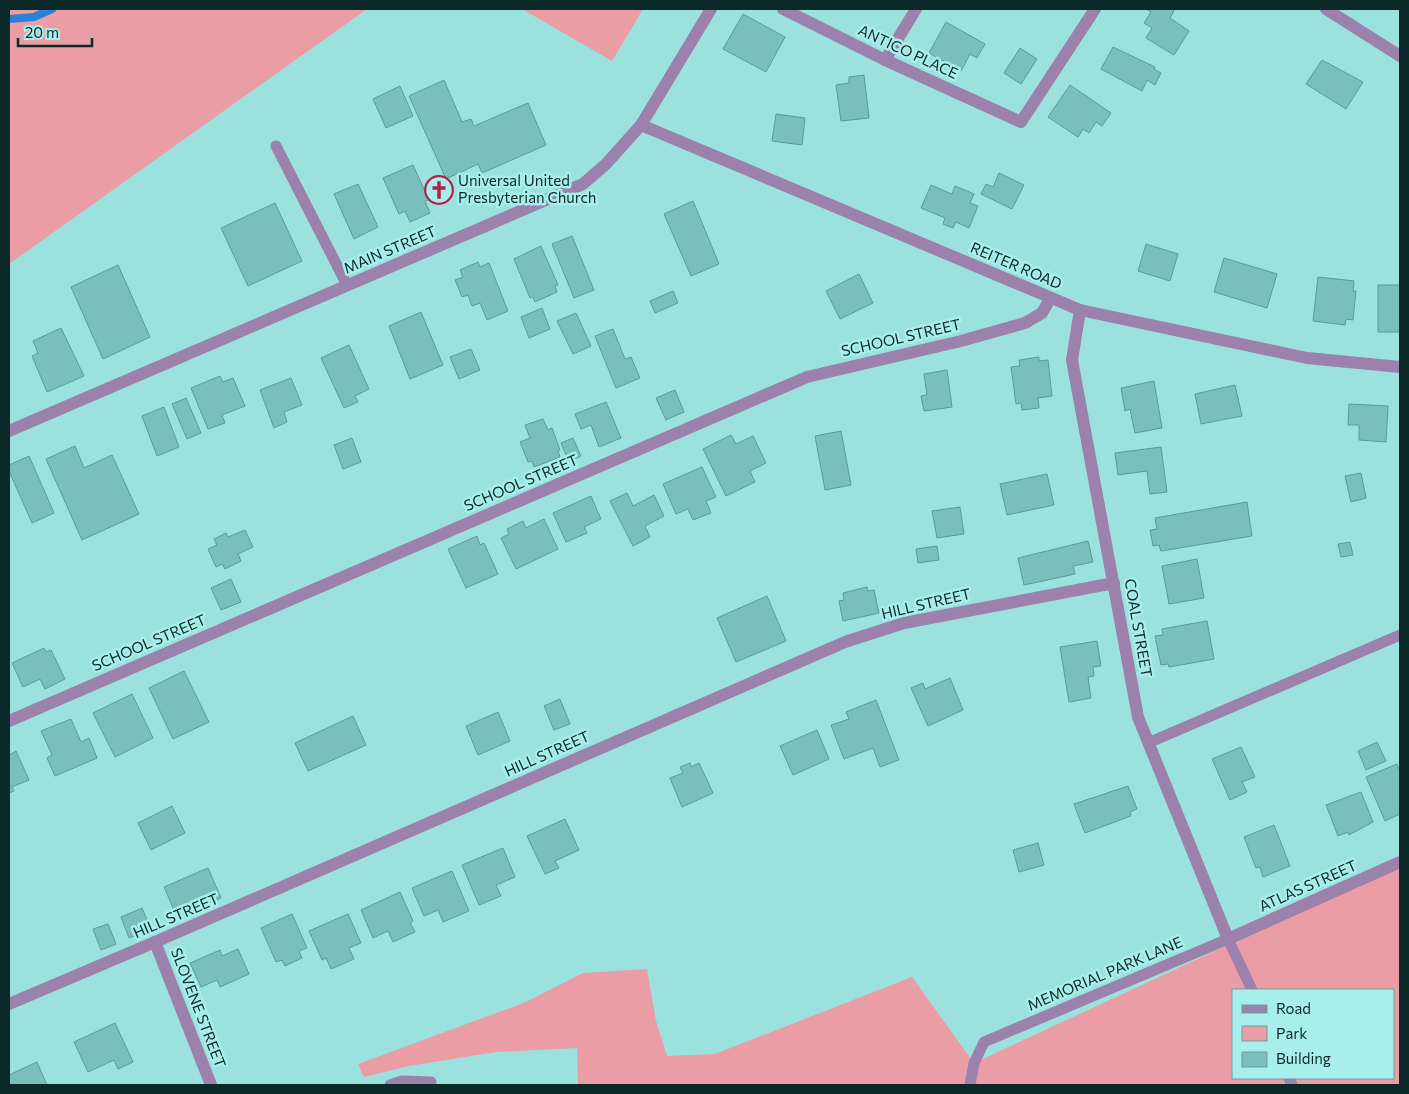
<svg xmlns="http://www.w3.org/2000/svg" width="1409" height="1094" font-family="Commissioner,sans-serif">
<style>
.green{fill:#eb9da6;fill-rule:evenodd}
.lines{fill:none;stroke-linecap:round;stroke-linejoin:round}
.stream{stroke:#2a81d7;stroke-width:8}
.building{fill:#7abfbc;stroke:#569c99}
.service{stroke:#9b81ab;stroke-width:11}
.minor{stroke:#9b81ab;stroke-width:12}
.tertiary{stroke:#9b81ab;stroke-width:12}
.labels{text-anchor:middle;stroke-width:5;stroke-linejoin:round;paint-order:stroke}
.street-label{font-size:15px;fill:#0b2928;stroke:#a8eeeb}
.poi-label{font-size:15px;fill:#0b2928;stroke:#a8eeeb;text-anchor:start}
</style>
<rect width="100%" height="100%" fill="#9be1de"/>
<!-- green -->
<g class="green">
<path d="M9,9H367L9,264Z"/>
<path d="M522,9H643L612,61Z"/>
<path d="M1400,865V1085H578L577,1048L496,1052L409,1066L364,1077L358,1064L526,1002L583,973L647,969L656,1021L667,1056L715,1054L912,977L974,1063ZM1233,990H1393V1078H1233Z"/>
</g>
<g class="lines">
<!-- stream -->
<path class="stream" d="M9,19L34,17L52,9"/>
</g>
<!-- building -->
<g class="building">
<path d="M1146,9H1172L1174,11L1170,18L1189,31L1174,55L1146,38L1152,28L1144,23L1151,12Z"/>
<path d="M743,14L785,37L766,72L723,49Z"/>
<path d="M946,22L985,44L977,58L970,54L961,71L929,53Z"/>
<path d="M1113,47L1155,67L1154,69L1161,73L1155,85L1147,80L1142,91L1101,69Z"/>
<path d="M1020,48L1037,59L1021,84L1004,73Z"/>
<path d="M1322,60L1363,82L1346,109L1306,84Z"/>
<path d="M864,75L869,118L841,121L836,85L849,83V77Z"/>
<path d="M444,80L462,122L471,119L474,126L528,103L546,145L482,173L478,164L446,179L409,96Z"/>
<path d="M1070,85L1111,113L1102,126L1096,122L1089,133L1083,129L1078,137L1048,117Z"/>
<path d="M400,86L413,116L386,128L373,99Z"/>
<path d="M776,114L805,118L802,145L772,141Z"/>
<path d="M413,165L429,200L425,201L430,213L410,222L405,211L399,214L383,178Z"/>
<path d="M999,173L1024,185L1012,209L981,194L986,184L993,187Z"/>
<path d="M358,184L378,227L354,239L334,194Z"/>
<path d="M931,185L952,194L955,186L974,194L970,203L978,206L969,228L956,222L953,228L943,224L945,218L921,208Z"/>
<path d="M693,201L719,264L691,276L664,214Z"/>
<path d="M275,203L302,261L248,286L221,228Z"/>
<path d="M572,236L594,290L574,298L552,244Z"/>
<path d="M1146,244L1178,254L1170,281L1138,271Z"/>
<path d="M541,246L558,285L555,286L557,292L535,302L533,297L530,298L514,259Z"/>
<path d="M1224,258L1277,274L1267,308L1214,292Z"/>
<path d="M478,262L480,267L489,263L508,311L487,320L480,303L472,306L468,295L462,297L455,280L463,277L460,270Z"/>
<path d="M118,265L150,337L103,359L71,287Z"/>
<path d="M859,274L873,303L840,319L826,291Z"/>
<path d="M1318,277L1354,281L1353,291H1356L1353,320L1346,319L1345,325L1313,321Z"/>
<rect x="1378" y="285" width="22" height="47"/>
<path d="M673,291L678,303L655,313L650,301Z"/>
<path d="M542,308L550,329L529,338L521,317Z"/>
<path d="M421,312L443,365L410,379L389,326Z"/>
<path d="M576,313L591,346L573,354L557,321Z"/>
<path d="M61,328L84,376L47,392L32,356L38,353L33,341Z"/>
<path d="M613,329L625,359L631,357L640,378L616,388L595,336Z"/>
<path d="M349,345L369,389L355,396L358,402L344,408L321,358Z"/>
<path d="M471,349L480,370L459,379L450,357Z"/>
<path d="M1039,357V361L1048,360L1052,396L1038,398L1039,408L1022,410L1021,403L1016,404L1011,367L1020,366L1019,360Z"/>
<path d="M947,370L952,407L924,411L921,396L927,395L924,374Z"/>
<path d="M220,376L223,382L233,378L245,406L222,415L225,423L208,429L191,388Z"/>
<path d="M291,378L302,405L284,412L287,422L274,428L260,390Z"/>
<path d="M1154,381L1162,428L1135,433L1130,409L1125,411L1121,388Z"/>
<path d="M1235,385L1242,416L1201,424L1195,394Z"/>
<path d="M675,390L684,412L666,420L656,398Z"/>
<path d="M186,398L201,433L187,439L172,404Z"/>
<path d="M606,402L621,438L599,447L591,425L581,429L575,414Z"/>
<path d="M1349,404L1388,406L1386,442L1359,440V425H1348Z"/>
<path d="M164,407L179,447L157,456L142,416Z"/>
<path d="M543,419L548,430L552,428L560,450L558,451L560,457L534,467L532,461L528,462L520,442L530,438L525,425Z"/>
<path d="M841,431L851,485L825,490L815,436Z"/>
<path d="M731,435L736,444L753,436L766,463L750,471L755,482L726,496L703,449Z"/>
<path d="M352,438L361,462L343,469L334,445Z"/>
<path d="M573,438L581,456L569,462L561,443Z"/>
<path d="M75,446L84,468L112,455L139,514L82,540L46,459Z"/>
<path d="M1161,447L1167,492L1150,494L1147,471L1118,475L1115,453Z"/>
<path d="M29,456L54,513L32,523L9,471V465Z"/>
<path d="M702,467L716,497L706,501L711,513L693,520L688,509L676,514L663,484Z"/>
<path d="M1361,473L1366,498L1351,502L1345,476Z"/>
<path d="M1047,474L1054,505L1007,515L1000,484Z"/>
<path d="M627,493L633,506L654,495L664,516L645,526L650,537L633,546L610,501Z"/>
<path d="M591,496L601,519L584,527L587,533L566,542L553,513Z"/>
<path d="M1247,502L1252,536L1161,551L1159,545L1153,546L1150,530L1157,529L1155,518Z"/>
<path d="M960,507L964,534L937,538L932,511Z"/>
<path d="M544,519L558,549L516,569L501,538L509,534L507,529L523,521L526,528Z"/>
<path d="M245,530L253,547L238,554L241,561L225,569L222,564L216,567L208,549L217,545L214,539L226,533L228,537Z"/>
<path d="M477,536L480,545L484,543L498,574L466,588L448,549Z"/>
<path d="M1088,541L1093,562L1073,566L1075,574L1024,585L1018,558Z"/>
<path d="M1350,542L1353,555L1341,557L1338,544Z"/>
<path d="M937,546L939,560L918,563L916,549Z"/>
<path d="M1197,559L1204,598L1169,604L1162,566Z"/>
<path d="M231,579L241,602L221,610L211,588Z"/>
<path d="M867,587L868,591L874,590L879,613L843,621L839,601L844,600L843,593Z"/>
<path d="M767,596L786,641L736,662L717,618Z"/>
<path d="M1207,621L1214,659L1169,667L1168,664L1161,665L1155,636L1163,635L1162,629Z"/>
<path d="M1097,641L1101,666L1093,667L1094,676L1088,677L1091,698L1069,702L1060,647Z"/>
<path d="M44,648L46,652L51,650L65,679L45,689L40,679L23,687L12,663Z"/>
<path d="M184,671L209,722L173,739L149,688Z"/>
<path d="M950,678L963,710L928,726L911,688L923,683L925,689Z"/>
<path d="M132,694L153,738L115,757L93,713Z"/>
<path d="M560,699L570,724L554,730L544,706Z"/>
<path d="M876,700L899,760L880,767L873,748L844,759L831,725L849,719L846,712Z"/>
<path d="M498,712L510,741L478,755L466,726Z"/>
<path d="M353,716L366,745L308,771L295,743Z"/>
<path d="M71,719L81,742L89,738L97,758L55,776L47,758L52,755L41,731Z"/>
<path d="M817,730L829,759L793,775L780,746Z"/>
<path d="M1377,742L1386,761L1366,770L1358,751Z"/>
<path d="M1241,747L1255,777L1242,782L1247,792L1230,800L1212,759Z"/>
<path d="M16,751L29,780L12,787L14,791L9,793V755Z"/>
<path d="M690,763L691,767L699,763L713,793L682,807L670,778L683,773L680,767Z"/>
<path d="M1397,764L1400,772V814L1385,821L1366,777Z"/>
<path d="M1128,786L1137,809L1130,812L1131,816L1085,833L1074,804Z"/>
<path d="M1361,792L1373,822L1349,835L1348,832L1338,836L1326,805Z"/>
<path d="M172,806L185,833L151,850L138,823Z"/>
<path d="M565,819L579,850L555,861L559,868L545,874L527,836Z"/>
<path d="M1274,825L1290,866L1263,877L1260,867L1256,868L1244,837Z"/>
<path d="M1038,843L1044,865L1019,872L1013,850Z"/>
<path d="M503,848L515,877L496,885L501,896L479,905L462,865Z"/>
<path d="M208,868L221,898L177,917L164,887Z"/>
<path d="M452,871L469,911L443,922L438,910L424,916L412,888Z"/>
<path d="M400,892L413,921L410,923L415,932L393,942L388,931L373,938L361,910Z"/>
<path d="M142,908L151,929L129,938L121,917Z"/>
<path d="M292,914L307,948L299,951L302,958L285,966L282,960L276,962L261,928Z"/>
<path d="M348,914L361,943L349,948L354,959L331,969L326,958L322,960L309,931Z"/>
<path d="M108,924L116,944L101,950L93,929Z"/>
<path d="M238,949L249,974L220,987L217,980L201,987L190,963L220,950L222,956Z"/>
<path d="M115,1023L133,1062L118,1069L114,1060L88,1072L74,1042Z"/>
<path d="M37,1062L47,1085H9V1075Z"/>
</g>
<g class="lines">
<!-- service -->
<g class="service">
<path d="M276,146L347,285"/>
<path d="M1148,743L1400,635"/>
<path d="M1289,1078L1292,1085"/>
<path d="M390,1085L402,1081L431,1082"/>
<path d="M970,1085L974,1063L984,1042L1228,939L1252,990"/>
</g>
<!-- minor -->
<g class="minor">
<path d="M783,9L885,60L1021,122L1095,9"/>
<path d="M1326,9L1400,56"/>
<path d="M885,60L916,9"/>
<path d="M641,125L1080,310L1307,358L1400,367"/>
<path d="M1080,310L1072,360L1138,717L1228,939L1400,862"/>
<path d="M9,721L807,377L961,341L1025,323L1042,313L1050,299"/>
<path d="M155,942L211,1085"/>
<path d="M9,1004L155,942L845,642L904,623L1114,583"/>
</g>
<!-- tertiary -->
<path class="tertiary" d="M9,431L583,184L606,164L641,125L711,9"/>
</g>
<!-- icons -->
<defs>
<symbol id="church-ring" viewBox="-11 -11 22 22"><circle r="9.5" fill="#a8eeeb" stroke="#b22048" stroke-width="1.5"/><path d="M-1.2-6h2.4v3.5h3.3v2.4h-3.3V6h-2.4V-.1h-3.3v-2.4h3.3Z" fill="#b22048"/></symbol>
</defs>
<g fill-rule="evenodd">
<use href="#church-ring" x="423" y="174" width="32" height="32"/>
</g>
<g class="labels">
<!-- street labels -->
<g class="street-label">
<text transform="translate(908 52) rotate(25)" y="5">ANTICO PLACE</text>
<text transform="translate(390 250) rotate(-23)" y="5">MAIN STREET</text>
<text transform="translate(1016 266) rotate(23)" y="5">REITER ROAD</text>
<text transform="translate(901 338) rotate(-13)" y="5">SCHOOL STREET</text>
<text transform="translate(521 483) rotate(-23)" y="5">SCHOOL STREET</text>
<text transform="translate(926 604) rotate(-13)" y="5">HILL STREET</text>
<text transform="translate(1138 628) rotate(80)" y="5">COAL STREET</text>
<text transform="translate(149 643) rotate(-23)" y="5">SCHOOL STREET</text>
<text transform="translate(547 754) rotate(-24)" y="5">HILL STREET</text>
<text transform="translate(1308 886) rotate(-24)" y="5">ATLAS STREET</text>
<text transform="translate(176 916) rotate(-23)" y="5">HILL STREET</text>
<text transform="translate(1105 974) rotate(-23)" y="5">MEMORIAL PARK LANE</text>
<text transform="translate(198 1008) rotate(69)" y="5">SLOVENE STREET</text>
</g>
<!-- poi labels -->
<g class="poi-label">
<text x="458" y="186">Universal United<tspan x="458" dy="17">Presbyterian Church</tspan></text>
</g>
</g>
<!-- border -->
<rect width="1409" height="1094" fill="none" stroke="#0b2928" stroke-width="20"/>
<!-- legend -->
<rect x="1232" y="989" width="162" height="90" fill="#a8eeeb" stroke="#699f9d"/>
<rect x="1242" y="1005" width="25" height="8" fill="#9b81ab" stroke="#699f9d"/>
<text x="1276" y="1014" font-size="15" fill="#0b2928">Road</text>
<rect x="1242" y="1026" width="25" height="15" fill="#eb9da6" stroke="#699f9d"/>
<text x="1276" y="1039" font-size="15" fill="#0b2928">Park</text>
<rect x="1242" y="1052" width="25" height="15" fill="#7abfbc" stroke="#699f9d"/>
<text x="1276" y="1064" font-size="15" fill="#0b2928">Building</text>
<!-- scale -->
<path d="M18 38v8h74v-8" fill="none" stroke="#0b2928" stroke-width="2.5"/>
<text x="25" y="38" font-size="15" fill="#0b2928" stroke="#a8eeeb" stroke-width="4" paint-order="stroke">20 m</text>
</svg>
